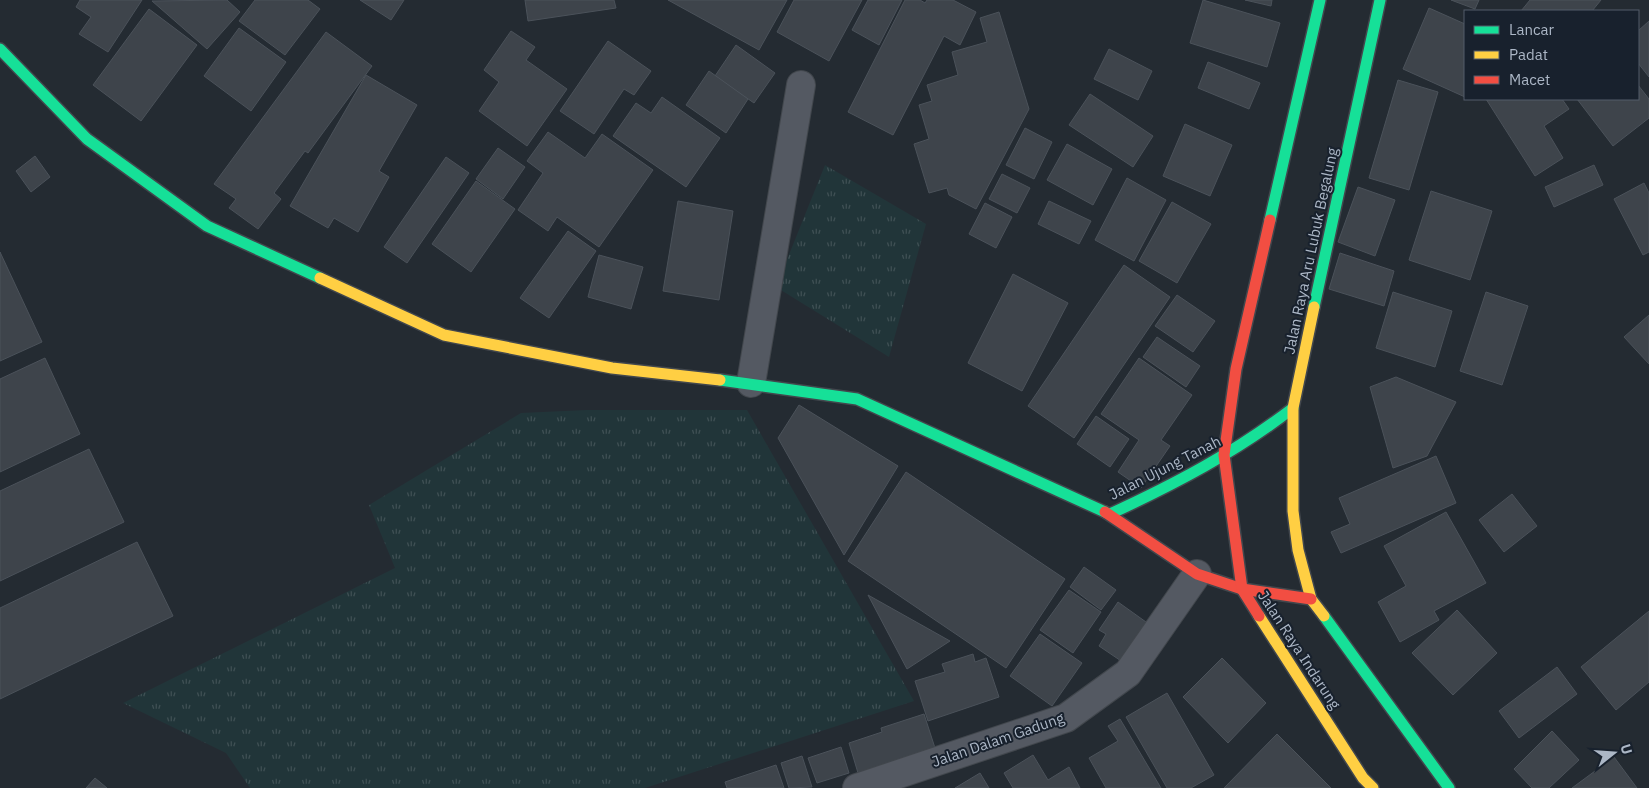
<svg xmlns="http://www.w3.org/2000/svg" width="1649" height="788" font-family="'IBM Plex Sans',sans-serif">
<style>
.park{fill:url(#park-tufts)}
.building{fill:#3e444b;stroke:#4b525a}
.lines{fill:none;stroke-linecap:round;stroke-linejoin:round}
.street-casing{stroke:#42474d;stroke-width:30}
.fast-casing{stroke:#42474d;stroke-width:14}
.slow-casing{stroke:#42474d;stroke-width:14}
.jam-casing{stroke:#42474d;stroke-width:14}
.street{stroke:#545962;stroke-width:28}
.fast{stroke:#16e098;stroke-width:11}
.slow{stroke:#ffcf43;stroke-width:11}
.jam{stroke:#f24e42;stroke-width:11}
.labels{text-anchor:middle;stroke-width:4;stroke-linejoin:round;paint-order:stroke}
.street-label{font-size:15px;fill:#acb7c6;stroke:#18212d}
</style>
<defs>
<pattern id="park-tufts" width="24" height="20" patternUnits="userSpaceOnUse" patternTransform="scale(1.25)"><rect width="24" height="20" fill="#213539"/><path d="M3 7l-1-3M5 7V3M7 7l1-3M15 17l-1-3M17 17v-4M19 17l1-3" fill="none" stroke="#3f5054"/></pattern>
</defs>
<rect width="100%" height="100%" fill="#242b32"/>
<!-- park -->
<g class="park">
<path d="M825,165L926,224L889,357L776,287Z"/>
<path d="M587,410H747L914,701L645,788H250L226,753L123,703L395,568L369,505L521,413Z"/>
</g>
<!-- building -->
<g class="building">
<path d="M80,0H142L108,52L79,34L91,17L76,7Z"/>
<path d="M227,0L240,12L207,49L152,1Z"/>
<path d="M255,0H308L320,9L285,55L239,21Z"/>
<path d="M360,0H404L391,20Z"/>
<path d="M525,0H614L616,8L528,21Z"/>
<path d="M668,0H787L759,50Z"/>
<path d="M794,0H862L829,61L777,32Z"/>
<path d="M868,0H902L879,45L852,30Z"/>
<path d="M905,0H920L925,3L927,0H953L976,12L960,45L944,36L893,135L848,112Z"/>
<path d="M1203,0L1280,23L1267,67L1190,43Z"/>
<path d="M1245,0H1272L1271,6Z"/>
<path d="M1451,0H1479L1475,9Z"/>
<path d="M1530,0H1601L1592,11H1521Z"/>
<path d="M1429,8L1465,24V97L1403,69Z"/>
<path d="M149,9L197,45L141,121L93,85Z"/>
<path d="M999,12L1029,109L976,209L949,195L947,188L929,193L914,144L929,139L919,105L932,101L927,85L958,75L952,52L987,42L980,18Z"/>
<path d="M1649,21V77L1638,63V31Z"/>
<path d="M239,28L286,62L251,111L204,76Z"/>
<path d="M511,31L535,47L526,60L567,89L527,146L479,111L499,82L484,70Z"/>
<path d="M326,32L372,66L308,153L305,151L274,193L281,199L258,229L229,208L236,199L214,184Z"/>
<path d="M608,41L651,71L634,95L624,89L594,134L560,111Z"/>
<path d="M736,45L775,73L754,103L715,76Z"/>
<path d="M1109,49L1152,71L1138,100L1094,79Z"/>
<path d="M1208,62L1260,83L1249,109L1198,88Z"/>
<path d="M709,71L748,99L726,133L686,105Z"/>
<path d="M366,75L417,105L379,171L389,177L358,232L334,218L328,228L290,206Z"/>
<path d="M1398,80L1438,92L1409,190L1369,178Z"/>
<path d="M1638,85L1649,99V118L1613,146L1577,99H1638Z"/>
<path d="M1090,94L1153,136L1133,167L1069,125Z"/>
<path d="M662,97L720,138L686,187L613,136L636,103L651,113Z"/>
<path d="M1486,99H1562L1569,109L1544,126L1563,158L1535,176Z"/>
<path d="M1185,124L1232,145L1210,196L1163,176Z"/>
<path d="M1025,128L1052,142L1034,179L1006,165Z"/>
<path d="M548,132L585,158L602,134L653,170L599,247L557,217L548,231L518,210L543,173L527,161Z"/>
<path d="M1067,144L1112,169L1093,205L1047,180Z"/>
<path d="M498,148L525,167L503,199L476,179Z"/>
<path d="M35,156L50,177L31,192L16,171Z"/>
<path d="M446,157L469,173L407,263L384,247Z"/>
<path d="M1594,165L1603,185L1554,207L1545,187Z"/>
<path d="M1002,174L1030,188L1017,213L989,199Z"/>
<path d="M1127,178L1166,200L1134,261L1095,240Z"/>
<path d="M476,181L515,209L471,272L432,244Z"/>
<path d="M1644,183L1649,193V252L1643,255L1614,199Z"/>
<path d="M1358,187L1395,200L1375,256L1338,242Z"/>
<path d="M1431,191L1492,211L1470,280L1409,260Z"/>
<path d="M678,201L733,211L719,300L663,291Z"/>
<path d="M1049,201L1091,221L1079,244L1038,224Z"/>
<path d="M1172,202L1211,224L1177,283L1139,261Z"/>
<path d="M985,203L1012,217L996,248L969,234Z"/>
<path d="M568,231L596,251L549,318L520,298Z"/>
<path d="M0,252L42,342L0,361Z"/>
<path d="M1340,253L1394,271L1384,306L1329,289Z"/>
<path d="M599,255L643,267L631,309L588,297Z"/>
<path d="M1124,265L1170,297L1074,438L1028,406Z"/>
<path d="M1013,274L1068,303L1022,391L968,363Z"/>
<path d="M1393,292L1452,311L1435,367L1376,348Z"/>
<path d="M1486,292L1528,306L1502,385L1460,371Z"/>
<path d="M1177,295L1215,321L1193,352L1155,326Z"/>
<path d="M1649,315V364L1624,337Z"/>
<path d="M1157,337L1200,366L1186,387L1143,357Z"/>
<path d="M45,358L80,434L0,472V379Z"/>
<path d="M1139,358L1192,395L1161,440L1170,446L1141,488L1118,472L1139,440L1101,414Z"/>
<path d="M1396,377L1456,402L1427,456L1393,468L1370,387Z"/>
<path d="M799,405L898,466L844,555L778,438Z"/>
<path d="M1096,416L1129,439L1110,467L1077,444Z"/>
<path d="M89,449L124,522L0,581V491Z"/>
<path d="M1436,456L1456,503L1341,553L1331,532L1350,524L1339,498Z"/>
<path d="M906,472L1065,579L1006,668L848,561Z"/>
<path d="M1512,494L1537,526L1504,552L1479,520Z"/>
<path d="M1446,512L1486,583L1434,611L1439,620L1400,642L1378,602L1406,586L1384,546Z"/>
<path d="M137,542L173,616L0,699V608Z"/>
<path d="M1084,567L1116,590L1101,610L1070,587Z"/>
<path d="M1069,590L1101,612L1073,653L1040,630Z"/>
<path d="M868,595L950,641L907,669Z"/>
<path d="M1118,602L1153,627L1127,665L1099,646L1106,634L1099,630Z"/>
<path d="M1457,610L1497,653L1453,695L1412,653Z"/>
<path d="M1649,611V682L1616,710L1581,667Z"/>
<path d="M1040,634L1082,663L1052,706L1010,676Z"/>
<path d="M973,654L975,662L986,658L999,697L928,721L915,681L945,672L942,664Z"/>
<path d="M1222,658L1266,703L1228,743L1183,697Z"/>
<path d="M1557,667L1577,694L1519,738L1499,711Z"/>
<path d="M1167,693L1214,775L1191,788H1167L1126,717Z"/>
<path d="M924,714L935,748L858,773L849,743L882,732L881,728Z"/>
<path d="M1120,719L1161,788H1106L1089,758L1118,741L1108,726Z"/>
<path d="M1552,731L1579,760L1549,788H1532L1514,769Z"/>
<path d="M1277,734L1331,788H1224Z"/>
<path d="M841,747L849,773L817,783L808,758Z"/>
<path d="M1033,755L1048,780L1069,767L1080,788H1013L1004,773Z"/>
<path d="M802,756L812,787L789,788L781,763Z"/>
<path d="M1614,757L1637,788H1572Z"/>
<path d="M776,765L784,788H727L725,782Z"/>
<path d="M980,773L989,788H955Z"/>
<path d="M95,778L107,788H86Z"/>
</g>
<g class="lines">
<defs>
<g id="street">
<path d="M751,383L801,85"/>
<path d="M857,788L1066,718L1128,673L1197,574"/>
</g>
<g id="fast">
<path d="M0,49L87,139L207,226L320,278"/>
<path d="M1270,220L1320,0"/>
<path d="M1314,307L1380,0"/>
<path d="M720,380L857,399L1105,512"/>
<path d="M1110,514C1175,484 1236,452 1293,408"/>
<path d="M1324,616L1449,788"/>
</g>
<g id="slow">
<path d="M320,278L444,335L612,368L720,380"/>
<path d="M1314,307L1293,408V511L1298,550L1311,599L1324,616"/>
<path d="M1259,616L1363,778L1373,788"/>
</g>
<g id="jam">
<path d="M1105,512L1197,574L1242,589L1311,599"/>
<path d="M1259,616L1242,589L1224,455L1236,369L1270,220"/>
</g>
</defs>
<!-- street casing -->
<use href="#street" class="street-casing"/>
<!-- fast casing -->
<use href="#fast" class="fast-casing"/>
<!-- slow casing -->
<use href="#slow" class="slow-casing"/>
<!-- jam casing -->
<use href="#jam" class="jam-casing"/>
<!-- street -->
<use href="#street" class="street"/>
<!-- fast -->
<use href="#fast" class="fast"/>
<!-- slow -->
<use href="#slow" class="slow"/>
<!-- jam -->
<use href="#jam" class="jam"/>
</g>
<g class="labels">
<!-- street labels -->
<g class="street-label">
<text transform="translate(1311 251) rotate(-78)" y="5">Jalan Raya Aru Lubuk Begalung</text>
<text transform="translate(1165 468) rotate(-27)" y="5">Jalan Ujung Tanah</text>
<text transform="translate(1299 650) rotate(57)" y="5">Jalan Raya Indarung</text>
<text transform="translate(998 740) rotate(-19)" y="5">Jalan Dalam Gadung</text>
</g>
</g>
<!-- legend -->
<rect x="1464" y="10" width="175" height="90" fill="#18212d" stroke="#535d6a"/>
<rect x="1474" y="26" width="25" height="8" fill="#16e098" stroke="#535d6a"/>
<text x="1509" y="35" font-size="15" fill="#acb7c6">Lancar</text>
<rect x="1474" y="51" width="25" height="8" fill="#ffcf43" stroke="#535d6a"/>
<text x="1509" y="60" font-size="15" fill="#acb7c6">Padat</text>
<rect x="1474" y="76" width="25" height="8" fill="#f24e42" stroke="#535d6a"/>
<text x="1509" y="85" font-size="15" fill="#acb7c6">Macet</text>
<!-- north arrow -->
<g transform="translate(1614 753) rotate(73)" stroke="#18212d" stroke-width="4" paint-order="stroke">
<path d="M0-4L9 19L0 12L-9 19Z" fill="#acb7c6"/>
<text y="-8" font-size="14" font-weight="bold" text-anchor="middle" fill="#acb7c6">U</text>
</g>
</svg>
